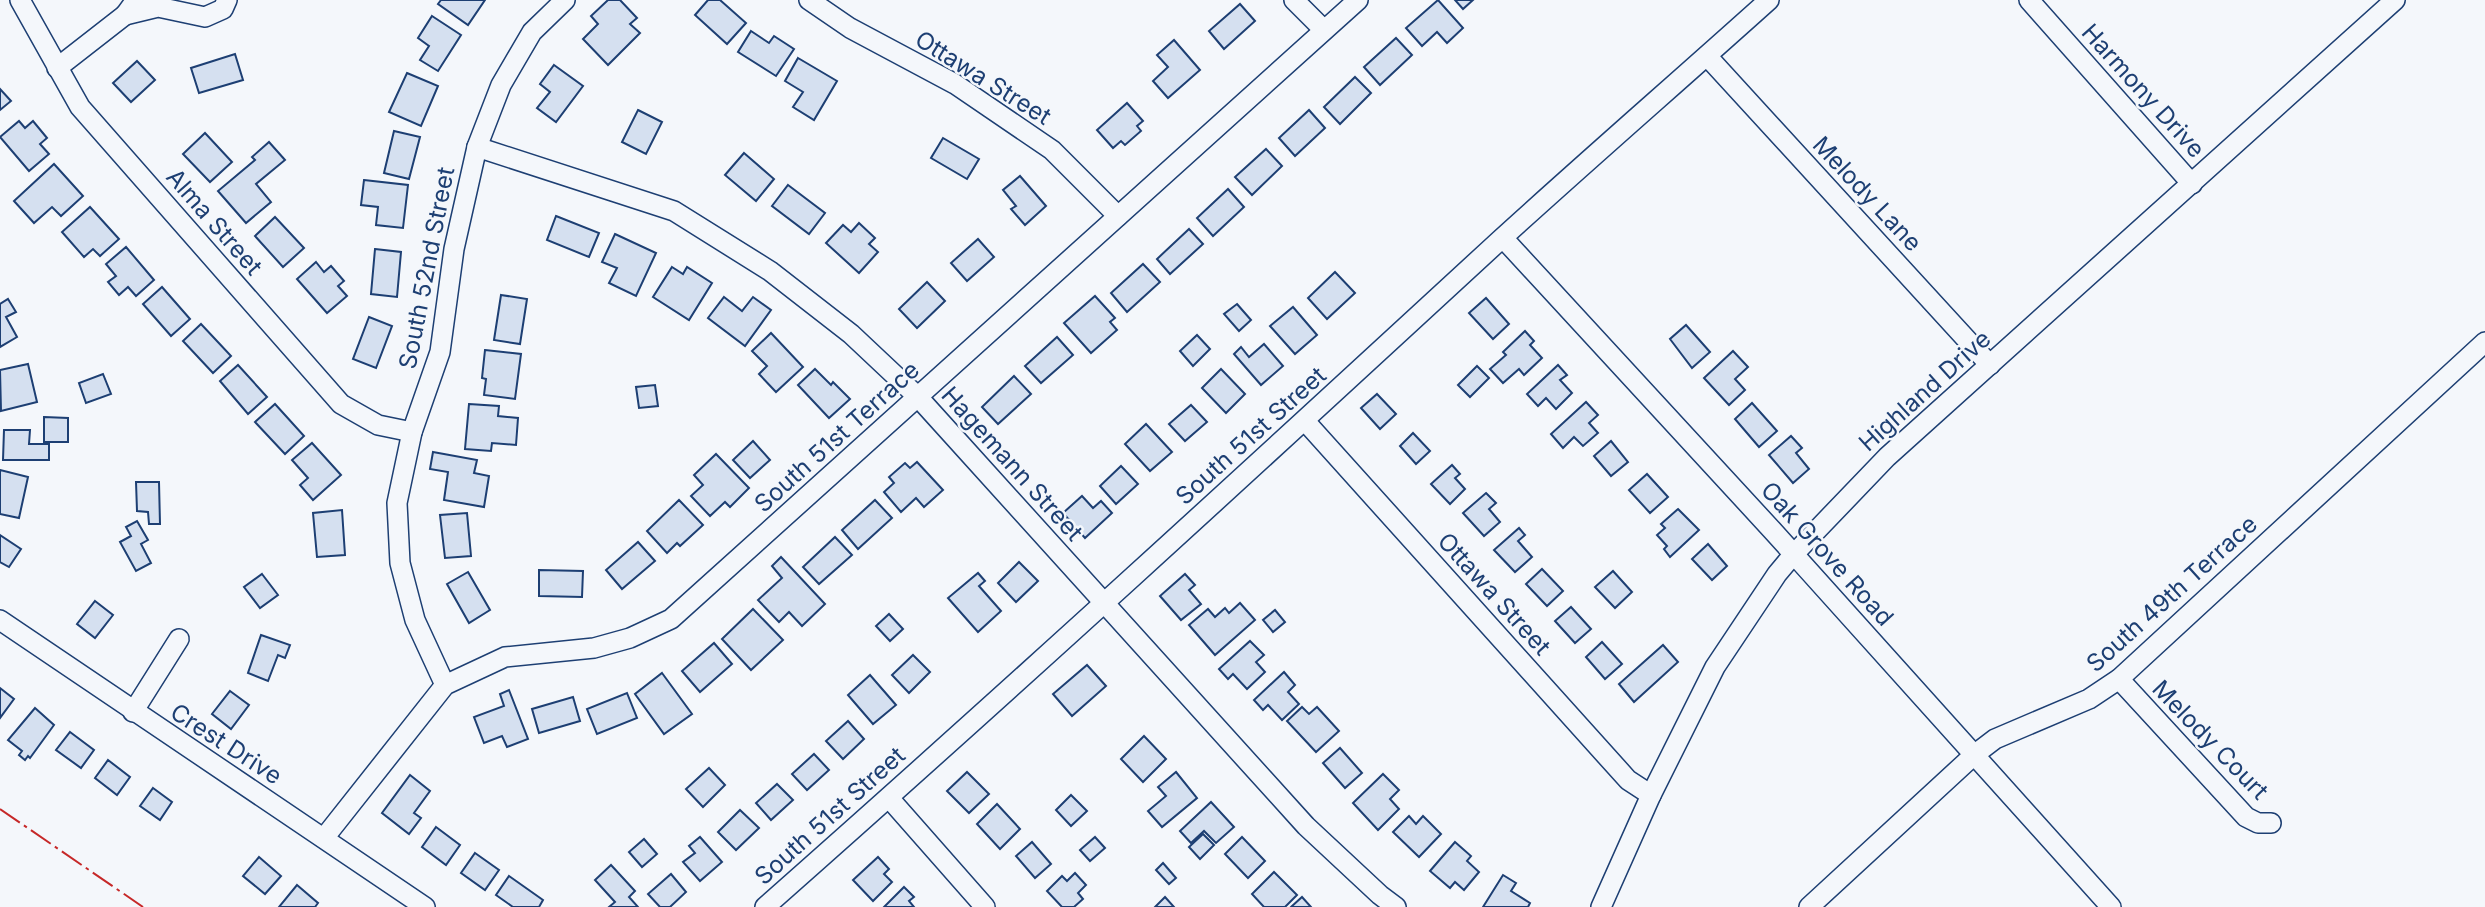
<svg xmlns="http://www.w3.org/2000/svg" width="2485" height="907" font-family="Inter,sans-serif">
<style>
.building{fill:#d5e0f0;stroke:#1d3f73;stroke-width:2}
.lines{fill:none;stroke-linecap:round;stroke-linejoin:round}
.street-casing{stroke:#1d3f73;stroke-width:22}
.street{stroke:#f4f7fb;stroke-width:19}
.power{stroke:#c62828;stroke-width:2;stroke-dasharray:24 5 3.5 5;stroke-linecap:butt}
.labels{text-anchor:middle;stroke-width:5;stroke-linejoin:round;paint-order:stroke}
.street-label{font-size:24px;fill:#1d3f73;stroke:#f4f7fb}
</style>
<rect width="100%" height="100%" fill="#f4f7fb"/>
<!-- building -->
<g class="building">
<path d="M441,0H485L468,25L438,4Z"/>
<path d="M608,0H620L637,18L630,24L640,33L608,65L583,39L598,24L591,16Z"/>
<path d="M708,0H720L746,23L727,44L695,15Z"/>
<path d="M1438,0L1463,28L1447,43L1437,32L1422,46L1406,28Z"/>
<path d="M1455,0H1473L1463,9Z"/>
<path d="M1240,4L1255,21L1224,49L1209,31Z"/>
<path d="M432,16L461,35L438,71L420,60L429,46L418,38Z"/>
<path d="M751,31L769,43L774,36L794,49L776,76L738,52Z"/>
<path d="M1396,38L1412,55L1380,85L1364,67Z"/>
<path d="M1174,40L1200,70L1168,98L1153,81L1168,67L1157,55Z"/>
<path d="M235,54L243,80L199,93L191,68Z"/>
<path d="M798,58L837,81L814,120L793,107L803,92L785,81Z"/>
<path d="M137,61L155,80L131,102L113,83Z"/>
<path d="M554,65L583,86L556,122L537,108L550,92L540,84Z"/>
<path d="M407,73L438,86L421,126L389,112Z"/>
<path d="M1355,77L1371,93L1340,124L1324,107Z"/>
<path d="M0,89L11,101L0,110Z"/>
<path d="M1127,103L1143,121L1137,126L1141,131L1125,145L1121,141L1113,148L1097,130Z"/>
<path d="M638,110L662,122L646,154L622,142Z"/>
<path d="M1309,110L1325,128L1295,156L1279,138Z"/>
<path d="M19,121L25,128L33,121L47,138L40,144L49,154L29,171L0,137Z"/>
<path d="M394,131L420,137L409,179L384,173Z"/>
<path d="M205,133L232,162L210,182L183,154Z"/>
<path d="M943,138L979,159L967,179L931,158Z"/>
<path d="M269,142L285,160L256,184L271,202L246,223L218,191L255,160L252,157Z"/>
<path d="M1266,149L1282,166L1252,195L1235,177Z"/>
<path d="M744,153L774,179L756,201L725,175Z"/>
<path d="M54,164L83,196L61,216L52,207L34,223L14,201Z"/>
<path d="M1020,176L1046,206L1025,225L1011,209L1016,206L1003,190Z"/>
<path d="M364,180L408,185L403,228L376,225L378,207L361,205Z"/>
<path d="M788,185L825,213L809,234L772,206Z"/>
<path d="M1228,189L1244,207L1213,236L1197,218Z"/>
<path d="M90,207L119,239L100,256L93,249L84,257L62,232Z"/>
<path d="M556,216L599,233L589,257L547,240Z"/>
<path d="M275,217L304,248L283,267L255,236Z"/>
<path d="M859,223L875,238L869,244L878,252L859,273L826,243L843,225L851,232Z"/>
<path d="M1189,229L1203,244L1170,274L1157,259Z"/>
<path d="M615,234L656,253L636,296L609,283L617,268L602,262Z"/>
<path d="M978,239L994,257L967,281L951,263Z"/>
<path d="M126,247L154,280L136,296L128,287L119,295L108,282L116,276L106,264Z"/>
<path d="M375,249L401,252L397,297L371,294Z"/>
<path d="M316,262L324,272L331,266L344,281L338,286L347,296L327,313L297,279Z"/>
<path d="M1143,264L1160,282L1127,312L1111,293Z"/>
<path d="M672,267L683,274L687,267L712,283L689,320L653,297Z"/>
<path d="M1335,272L1355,293L1327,319L1308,298Z"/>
<path d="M927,282L945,301L917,328L899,309Z"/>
<path d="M162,287L190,319L171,336L143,304Z"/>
<path d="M501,295L527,299L520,344L494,340Z"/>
<path d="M1095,296L1115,318L1110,322L1117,330L1091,353L1064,323Z"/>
<path d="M724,297L742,311L753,297L771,310L745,346L708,318Z"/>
<path d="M1486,298L1509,324L1493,339L1469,313Z"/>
<path d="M8,299L16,312L6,317L17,337L0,347V304Z"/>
<path d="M1237,304L1251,320L1239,331L1224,314Z"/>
<path d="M1293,307L1317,335L1295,354L1270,326Z"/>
<path d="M369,317L392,326L376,368L353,359Z"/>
<path d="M201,324L231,356L213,373L183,341Z"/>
<path d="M1686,325L1710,352L1692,368L1670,339Z"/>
<path d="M1525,331L1534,341L1530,345L1542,358L1524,375L1519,369L1503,383L1490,369L1506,355L1503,352Z"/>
<path d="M771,333L803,367L776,392L759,374L767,366L752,351Z"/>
<path d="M1197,335L1210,349L1193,366L1180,351Z"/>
<path d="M1057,337L1073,355L1041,383L1025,366Z"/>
<path d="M1264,344L1283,366L1261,385L1234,354L1241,347L1249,357Z"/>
<path d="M485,350L521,354L515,399L484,395L486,379L482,378Z"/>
<path d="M1733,351L1748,367L1735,379L1745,390L1729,405L1704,378Z"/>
<path d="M28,364L37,402L1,411L0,370Z"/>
<path d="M238,365L267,397L248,414L220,381Z"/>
<path d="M1558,365L1567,375L1560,380L1572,393L1556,409L1546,398L1538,406L1527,394Z"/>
<path d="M1477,366L1489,378L1470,397L1458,385Z"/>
<path d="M815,369L831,385L833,382L850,399L829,418L798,385Z"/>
<path d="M1221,369L1245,394L1226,413L1202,388Z"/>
<path d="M103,374L111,394L86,403L79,383Z"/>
<path d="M1014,376L1031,394L998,424L982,407Z"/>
<path d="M655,385L658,406L639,408L636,387Z"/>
<path d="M1377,394L1396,414L1380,429L1361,408Z"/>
<path d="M1586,402L1598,415L1589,423L1598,433L1583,446L1574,437L1563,448L1551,434Z"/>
<path d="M1752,403L1777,431L1759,447L1735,419Z"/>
<path d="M275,404L304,436L285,454L255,422Z"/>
<path d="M469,404L499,406L498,416L518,418L516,445L492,443L491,451L465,449Z"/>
<path d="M1191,405L1207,422L1185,441L1169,424Z"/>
<path d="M44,417L68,418V442H44Z"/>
<path d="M1146,424L1172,452L1150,471L1125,444Z"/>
<path d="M4,430H30L29,444H49V460H3Z"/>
<path d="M1413,433L1430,451L1416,464L1400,446Z"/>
<path d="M1791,436L1802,448L1796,453L1809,469L1793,483L1769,455Z"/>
<path d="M753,441L770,460L750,478L733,460Z"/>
<path d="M1611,441L1628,462L1611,476L1594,456Z"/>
<path d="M312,443L341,475L313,500L300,485L308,478L292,460Z"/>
<path d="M433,452L477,460L474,473L489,476L484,507L444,500L448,472L430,469Z"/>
<path d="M716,454L749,488L730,507L725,502L710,516L691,496L703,485L694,475Z"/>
<path d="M917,462L943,490L924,507L916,498L901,512L884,492L894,483L889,477L905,463L910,468Z"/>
<path d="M1452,465L1460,474L1455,478L1465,489L1450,504L1431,484Z"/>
<path d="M1121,466L1138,484L1116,504L1100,486Z"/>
<path d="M0,470L28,477L19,518L0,514Z"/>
<path d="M1647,474L1668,497L1650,513L1629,490Z"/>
<path d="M136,482H159L160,524H149L148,512L137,511Z"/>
<path d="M1486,493L1496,503L1489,509L1500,522L1484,536L1463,513Z"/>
<path d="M1082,496L1093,508L1101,501L1112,513L1085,538L1063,513Z"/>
<path d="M679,500L703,525L680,546L677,543L667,553L647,531Z"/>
<path d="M875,500L892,518L858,549L842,530Z"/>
<path d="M1678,509L1699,530L1670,557L1664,549L1667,546L1657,535L1665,528L1661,524Z"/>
<path d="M342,510L345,555L317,557L313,513Z"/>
<path d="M467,513L471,556L445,558L440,515Z"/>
<path d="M137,521L148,540L141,544L151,563L136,571L120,542L131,536L126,527Z"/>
<path d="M1519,528L1525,535L1518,541L1532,557L1515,572L1494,550Z"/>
<path d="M0,535L21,549L9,567L0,562Z"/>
<path d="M835,537L852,555L819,584L803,567Z"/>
<path d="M638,542L655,561L622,589L606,570Z"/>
<path d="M1708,544L1727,566L1712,580L1692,559Z"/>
<path d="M781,557L825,604L802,626L789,612L779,622L758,600L782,578L772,566Z"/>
<path d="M1019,562L1038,581L1016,602L998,583Z"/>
<path d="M1542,569L1563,591L1547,606L1526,584Z"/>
<path d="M539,570L583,571L582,597L539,596Z"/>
<path d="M1613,571L1632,592L1615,608L1595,587Z"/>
<path d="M468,572L490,610L469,623L447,584Z"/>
<path d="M978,573L985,581L979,586L1001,611L978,632L948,598Z"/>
<path d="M262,574L278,595L260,608L244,587Z"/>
<path d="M1185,574L1195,585L1189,590L1201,604L1181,620L1160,596Z"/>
<path d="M95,601L113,615L95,638L77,624Z"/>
<path d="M1240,603L1255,620L1215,655L1189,625L1208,609L1215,617L1225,608L1229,613Z"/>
<path d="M1571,607L1591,629L1575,643L1555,621Z"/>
<path d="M753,609L783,640L751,670L722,639Z"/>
<path d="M1275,610L1285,622L1273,632L1263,620Z"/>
<path d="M889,614L903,629L890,641L876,626Z"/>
<path d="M261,635L290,645L285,658L278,655L268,681L248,673Z"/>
<path d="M1250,641L1264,655L1256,662L1265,672L1247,689L1233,674L1228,679L1219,669Z"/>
<path d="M1602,642L1622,664L1605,679L1586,657Z"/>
<path d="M714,643L732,664L700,692L682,671Z"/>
<path d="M1663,645L1678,662L1634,702L1619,684Z"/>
<path d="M913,655L930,672L909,693L892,675Z"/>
<path d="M1087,665L1106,686L1072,716L1053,694Z"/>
<path d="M1284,672L1295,685L1288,692L1299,704L1282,720L1268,705L1263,710L1254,700Z"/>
<path d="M662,673L692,714L664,734L635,694Z"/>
<path d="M870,675L896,705L873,724L848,695Z"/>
<path d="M0,688L14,699L0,718Z"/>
<path d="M509,690L528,739L507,747L502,736L484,743L474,717L504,706L500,694Z"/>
<path d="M230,691L249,705L231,729L212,714Z"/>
<path d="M627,693L637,718L597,734L587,709Z"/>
<path d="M573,697L580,721L539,733L532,709Z"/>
<path d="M1302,707L1309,714L1317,707L1339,731L1316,752L1287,721Z"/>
<path d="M35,708L54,725L30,758L28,756L25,760L19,755L22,751L8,740Z"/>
<path d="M848,721L864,739L843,759L826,741Z"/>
<path d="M70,732L94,750L81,768L56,750Z"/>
<path d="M1144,736L1166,759L1143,782L1121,759Z"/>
<path d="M1340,748L1362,773L1345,788L1323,763Z"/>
<path d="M814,754L829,770L807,790L792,774Z"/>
<path d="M108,760L130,777L117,795L95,778Z"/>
<path d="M709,768L725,785L703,807L686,789Z"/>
<path d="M967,772L989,794L969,813L947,791Z"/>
<path d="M1176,772L1197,798L1162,827L1148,811L1166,796L1158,787Z"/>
<path d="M1383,774L1399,790L1390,799L1399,809L1378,830L1353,803Z"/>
<path d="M410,775L430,791L414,813L421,818L409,834L382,813Z"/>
<path d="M777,784L793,800L771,820L756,803Z"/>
<path d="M153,788L172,802L160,820L140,806Z"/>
<path d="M1071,795L1087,811L1071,826L1056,810Z"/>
<path d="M1211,802L1234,827L1216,843L1204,831L1191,843L1180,831Z"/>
<path d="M997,804L1020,829L1000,849L977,824Z"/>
<path d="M740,810L759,828L736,850L718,832Z"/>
<path d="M1409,816L1416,824L1423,816L1441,834L1419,857L1393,832Z"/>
<path d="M436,827L460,845L446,865L422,847Z"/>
<path d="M1203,834L1214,845L1200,859L1189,847Z"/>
<path d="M700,837L722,862L700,881L683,862L695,853L689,846Z"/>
<path d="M1095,837L1105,848L1090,861L1080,850Z"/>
<path d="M1242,837L1265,861L1248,878L1225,854Z"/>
<path d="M644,839L657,854L642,867L629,852Z"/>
<path d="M1032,842L1051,864L1035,878L1016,856Z"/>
<path d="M1455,842L1471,856L1467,861L1479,872L1464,890L1455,882L1450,888L1430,871Z"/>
<path d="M475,853L499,870L485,890L461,873Z"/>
<path d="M259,857L281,876L265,894L243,876Z"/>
<path d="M878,857L889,869L884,874L892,882L873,901L853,880Z"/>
<path d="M1163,863L1176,878L1169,884L1156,870Z"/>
<path d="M611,865L635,891L629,897L638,907H609L615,902L595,880Z"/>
<path d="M1274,872L1297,895L1285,907H1264L1252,894Z"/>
<path d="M1075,873L1086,885L1078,893L1083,899L1074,907H1062L1047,891L1062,876L1067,881Z"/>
<path d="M671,874L686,892L670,907H660L648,894Z"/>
<path d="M1503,875L1516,883L1511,891L1530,903L1528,907H1483Z"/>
<path d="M509,876L543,900L539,907H513L496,895Z"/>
<path d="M297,885L318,903L315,907H279Z"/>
<path d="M904,887L914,897L909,901L914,907H884Z"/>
<path d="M1165,897L1174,907H1155Z"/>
<path d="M1302,897L1311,907H1291Z"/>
</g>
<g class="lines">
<defs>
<g id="street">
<path d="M20,0L80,107L341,404L378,425L412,432"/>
<path d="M136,0L125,15L158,7L205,17L223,9L227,0"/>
<path d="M809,0L850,28L955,84L1052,150L1118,216"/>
<path d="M1294,0L1324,30"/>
<path d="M2029,0L2192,184"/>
<path d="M1707,56L1990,365"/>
<path d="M57,68L125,15"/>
<path d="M477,147L674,211L770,271L851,334L918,397L1306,826L1380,895L1396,907"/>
<path d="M1503,238L1772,530L2111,907"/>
<path d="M1305,421L1628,780L1651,795"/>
<path d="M0,620L425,907"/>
<path d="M2119,679L2246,817L2258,823H2271"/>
<path d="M445,685L415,620L400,563L397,503L412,432L440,352L454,249L477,147L501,85L532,32L565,0"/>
<path d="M133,712L179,639"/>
<path d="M889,798L985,907"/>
<path d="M324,838L445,685L505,657L594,648L630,638L671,619L1358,0"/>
<path d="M765,907C1013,688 1257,464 1500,240C1589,159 1680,80 1769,0"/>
<path d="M1601,907L1651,795L1715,667L1777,574L1793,555L1887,457L2395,0"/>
<path d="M1809,907L1974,755L1995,739L2089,699L2119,679L2485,342"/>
</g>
</defs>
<!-- street casing -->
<use href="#street" class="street-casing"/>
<!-- street -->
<use href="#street" class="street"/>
<!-- power -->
<path class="power" d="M0,809L143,907"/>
</g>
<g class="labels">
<!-- street labels -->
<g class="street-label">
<text transform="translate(983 78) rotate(32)" y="8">Ottawa Street</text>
<text transform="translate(2143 91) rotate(48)" y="8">Harmony Drive</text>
<text transform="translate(1867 194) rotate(47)" y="8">Melody Lane</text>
<text transform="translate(214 222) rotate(49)" y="8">Alma Street</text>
<text transform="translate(427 268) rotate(-79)" y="8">South 52nd Street</text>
<text transform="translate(1925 391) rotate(-42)" y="8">Highland Drive</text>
<text transform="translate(1251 436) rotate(-42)" y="8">South 51st Street</text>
<text transform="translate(837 437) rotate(-42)" y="8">South 51st Terrace</text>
<text transform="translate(1012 464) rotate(48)" y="8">Hagemann Street</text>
<text transform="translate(1827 554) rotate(48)" y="8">Oak Grove Road</text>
<text transform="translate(1494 594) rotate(48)" y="8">Ottawa Street</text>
<text transform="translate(2172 594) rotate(-42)" y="8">South 49th Terrace</text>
<text transform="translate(2210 740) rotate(46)" y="8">Melody Court</text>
<text transform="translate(226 744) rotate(33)" y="8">Crest Drive</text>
<text transform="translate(830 816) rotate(-42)" y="8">South 51st Street</text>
</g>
</g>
</svg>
